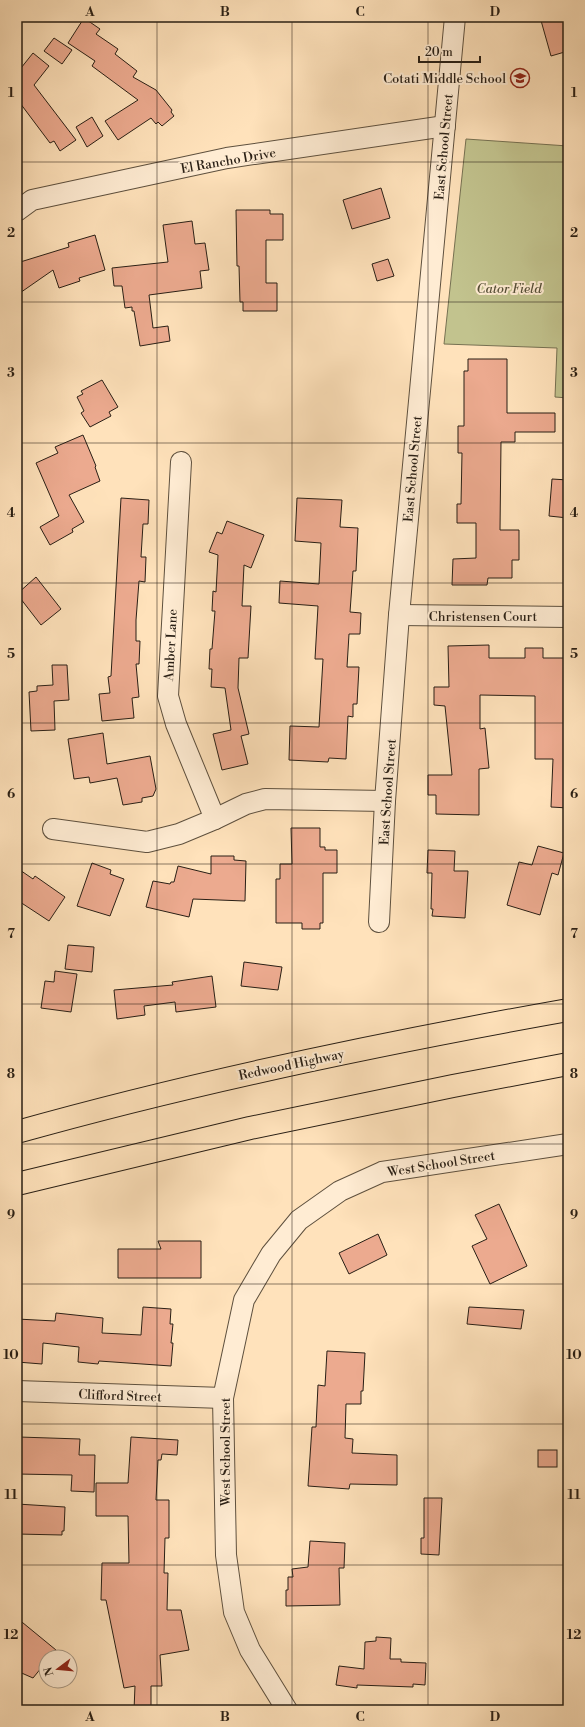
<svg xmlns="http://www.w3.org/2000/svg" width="585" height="1727" font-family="'Libre Bodoni',serif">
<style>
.green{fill:#c2c38e;stroke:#767152}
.building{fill:#ecaa8f;stroke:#291f15}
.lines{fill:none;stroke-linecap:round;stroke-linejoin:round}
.minor-casing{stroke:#5e503e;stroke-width:22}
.motorway-casing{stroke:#291f15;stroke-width:24}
.minor{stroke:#ffecd3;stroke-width:20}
.motorway{stroke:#ffe2bb;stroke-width:22}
.grid{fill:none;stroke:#291f15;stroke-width:1;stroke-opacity:0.55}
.labels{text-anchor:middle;stroke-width:4;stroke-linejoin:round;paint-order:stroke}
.poi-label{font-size:13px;fill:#291f15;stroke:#ffecd3;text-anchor:end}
.street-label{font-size:13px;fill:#291f15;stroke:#ffecd3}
.park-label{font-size:13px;font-style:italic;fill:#575039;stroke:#ffecd3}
.neatline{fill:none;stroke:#291f15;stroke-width:1.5}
.grid-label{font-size:13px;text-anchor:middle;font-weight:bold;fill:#291f15}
</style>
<rect width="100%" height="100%" fill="#ffe2bb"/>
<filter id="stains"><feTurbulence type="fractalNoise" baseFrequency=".005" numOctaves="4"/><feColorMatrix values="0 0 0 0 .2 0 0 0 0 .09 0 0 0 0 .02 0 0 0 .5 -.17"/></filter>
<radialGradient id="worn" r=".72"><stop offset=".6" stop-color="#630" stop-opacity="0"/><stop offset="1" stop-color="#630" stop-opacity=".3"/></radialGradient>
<!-- green -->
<path class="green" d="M466,139L568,146V398L555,397L557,348L444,344Z"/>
<!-- building -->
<g class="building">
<path d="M540,17H568V51L551,56Z"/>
<path d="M84,18L100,29L96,34L118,49L115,54L137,71L133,77L156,90L172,110L171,112L174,116L162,126L158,122L156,124L151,118L118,140L105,121L138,100L92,66L95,61L68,43Z"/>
<path d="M54,38L72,50L62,64L44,51Z"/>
<path d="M33,53L49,66L34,85L76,140L60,151L54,141L50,143L17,99V73Z"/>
<path d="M92,117L103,136L87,147L76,127Z"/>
<path d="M381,188L390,218L352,229L343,200Z"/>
<path d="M236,210H270V214H283V240H266V283H277V311H243V302H240L239,266H237Z"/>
<path d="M192,221L195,244L205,243L209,270L200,271L202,288L149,295L153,328L168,326L170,341L140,346L134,311H132V307L125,308L122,286H114L112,268L168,262L163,225Z"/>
<path d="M95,235L105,270L79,278L80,281L59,288L53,270L17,295V263L69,247L68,243Z"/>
<path d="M388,259L394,276L377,281L372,264Z"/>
<path d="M468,359H507V413H555V432H515V442H501L500,530H519V560H512V578H488L487,585H452L453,559L476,558V523H457V504H461L462,453H458V426H464V371H468Z"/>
<path d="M102,380L118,407L109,412L111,416L90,427L81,413L84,411L77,397L83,394L81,391Z"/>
<path d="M83,435L96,466L95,467L100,481L69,495L84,522L72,529L73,532L50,545L40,527L59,516L36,463L58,453L55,447Z"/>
<path d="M552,479L568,480V518L549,516Z"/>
<path d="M121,498L149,500L148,524H143L141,557H146L145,582L139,581L136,620V641H140L139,664H136L139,697L132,698L134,718L102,721L99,694L110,693L108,677L111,676Z"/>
<path d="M297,498L342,500L340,527L358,528L356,571H353L350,612L361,613L360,634H349L347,667H359L357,704H353V717L348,716L346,759L329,758L328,762L289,760L290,726L319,727L323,659H315L318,606L279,603L280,581L319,584L321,543L295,541Z"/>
<path d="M227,521L264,535L251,568L244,565L242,606H251L248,658H239L238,688L249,734L241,736L248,764L222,770L213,734L231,730L225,688L211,687L212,669H209L210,649H212L215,611H212L213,591L216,592L218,555L209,552L217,532L222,534Z"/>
<path d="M36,577L61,609L41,625L17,594Z"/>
<path d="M489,645V658H525V648H543V658H568V808L551,807L553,759H535V696L480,695V729L485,728L489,768L479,769V815L436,814V795H428V775H452L445,706L434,705V687H449L448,646Z"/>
<path d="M52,665H67L69,700L54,701L55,730L31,731L29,692L37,691V686L53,685Z"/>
<path d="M103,733L107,764L150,756L156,789L153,796L142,798V802L123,805L117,778L90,783L89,777L74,779L68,739Z"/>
<path d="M291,828H320V847H325V850H337V873H323V923H320V929H302V923H276V879H280V864H292Z"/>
<path d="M538,846L564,853L558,875L552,873L540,915L507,905L519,862L532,865Z"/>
<path d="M428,850L455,851L454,871H468L465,918L432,916L433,909H431L432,873H427Z"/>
<path d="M211,856H234V860L246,861L245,901L193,899L189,917L146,907L153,881L170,884L171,882H174L178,866L211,874Z"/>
<path d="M92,863L111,870L110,874L124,879L110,916L77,906Z"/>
<path d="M17,868L33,879L35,876L65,897L49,921L17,900Z"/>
<path d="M68,945L94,947L92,972L65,969Z"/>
<path d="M244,962L282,967L278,990L241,986Z"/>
<path d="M55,971L77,974L71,1012L41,1008L45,981L54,982Z"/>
<path d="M212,976L216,1007L176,1012L175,1002L144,1006L145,1015L117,1019L114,990L173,985L172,982Z"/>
<path d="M499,1204L527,1266L490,1284L472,1246L487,1239L475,1215Z"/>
<path d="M378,1234L387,1255L349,1274L339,1253Z"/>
<path d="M158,1241H201V1278H118V1249H161Z"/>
<path d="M143,1307L171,1309L170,1324H173L171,1343H173L171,1366L99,1361L98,1364L78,1362L79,1347L43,1343L42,1364L17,1362V1319L55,1321L56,1313L103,1318L102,1333L141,1335Z"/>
<path d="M469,1307L524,1310L521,1329L467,1324Z"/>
<path d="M327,1351L365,1353L363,1391H361V1404H346L345,1438L353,1439L352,1453L397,1455V1485L350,1484L349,1489L308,1486L312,1427H316L318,1385L325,1386Z"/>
<path d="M19,1437L80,1439L79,1455H95L94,1492L71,1491L72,1475L17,1474V1443H19Z"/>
<path d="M131,1437L178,1440L177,1455L162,1454L161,1460H158L156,1500H169V1538H165L164,1573H168L167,1610H181L189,1650L160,1655L162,1686H151V1710H134L135,1686L124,1688L106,1600H101L102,1563H129L128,1516H96V1483H128Z"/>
<rect x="538" y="1450" width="19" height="17"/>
<path d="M424,1498H442L439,1555L421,1554V1538H424Z"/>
<path d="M17,1504L65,1507L64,1531H62V1535L17,1534Z"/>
<path d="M310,1541L345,1543L344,1568H339L340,1605L286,1606V1590H288V1577H293L292,1569L308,1567Z"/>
<path d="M17,1618L56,1650L50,1657H46V1662L33,1678L17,1671Z"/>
<path d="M376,1637L391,1638L390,1659H401V1662L426,1663L425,1685L413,1684V1687L357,1685V1688L336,1685L339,1666L364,1669L365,1642L376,1641Z"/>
</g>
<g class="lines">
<defs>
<g id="minor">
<path d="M17,211L32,200L227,158L445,126"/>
<path d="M181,462L168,696L176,724L215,819"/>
<path d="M399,615L568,617"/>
<path d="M53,829L147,842L179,834L215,819L246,804L265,799L385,801"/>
<path d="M379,922L385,801L399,615L455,17"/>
<path d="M17,1391L223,1398"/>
<path d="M287,1710L250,1650L234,1612L226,1555L223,1398L244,1300L271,1254L299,1220L340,1191L382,1172L568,1144"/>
</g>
<g id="motorway">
<path d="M17,1132C198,1081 383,1043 568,1010"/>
<path d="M17,1184L250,1128L453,1086L568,1064"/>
</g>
</defs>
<!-- minor casing -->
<use href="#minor" class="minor-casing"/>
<!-- motorway casing -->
<use href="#motorway" class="motorway-casing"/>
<!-- minor -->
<use href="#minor" class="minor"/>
<!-- motorway -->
<use href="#motorway" class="motorway"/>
</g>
<!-- grid -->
<path class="grid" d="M157,17V1710M292,17V1710M428,17V1710M17,162H568M17,302H568M17,443H568M17,583H568M17,723H568M17,864H568M17,1004H568M17,1144H568M17,1284H568M17,1424H568M17,1565H568"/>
<!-- icons -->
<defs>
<symbol id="school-ring" viewBox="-11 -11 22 22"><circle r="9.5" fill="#ffecd3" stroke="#8f2418" stroke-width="1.5"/><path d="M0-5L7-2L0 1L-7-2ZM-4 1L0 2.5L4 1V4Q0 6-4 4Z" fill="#8f2418"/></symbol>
</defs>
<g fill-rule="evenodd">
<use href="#school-ring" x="509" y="67" width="22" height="22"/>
</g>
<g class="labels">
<!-- poi labels -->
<g class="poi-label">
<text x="506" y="83">Cotati Middle School</text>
</g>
<!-- street labels -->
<g class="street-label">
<text transform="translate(443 147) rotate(-85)" y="5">East School Street</text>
<text transform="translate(228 160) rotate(-10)" y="5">El Rancho Drive</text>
<text transform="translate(412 469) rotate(-85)" y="5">East School Street</text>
<text x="483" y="621">Christensen Court</text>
<text transform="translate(170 645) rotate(-87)" y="5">Amber Lane</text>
<text transform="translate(387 792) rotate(-86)" y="5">East School Street</text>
<text transform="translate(291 1064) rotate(-12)" y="5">Redwood Highway</text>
<text transform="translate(441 1163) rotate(-9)" y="5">West School Street</text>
<text transform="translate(120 1395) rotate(2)" y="5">Clifford Street</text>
<text transform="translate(225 1452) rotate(-90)" y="5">West School Street</text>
</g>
<!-- park labels -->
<g class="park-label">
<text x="509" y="293">Cator Field</text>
</g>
</g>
<!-- margin -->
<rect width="585" height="1727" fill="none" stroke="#ffe2bb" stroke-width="44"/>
<!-- north arrow -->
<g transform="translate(58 1669) rotate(254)"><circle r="19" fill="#ffecd3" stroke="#a99a87"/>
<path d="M0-3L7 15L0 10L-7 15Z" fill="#8f2418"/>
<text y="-6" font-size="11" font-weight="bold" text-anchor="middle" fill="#291f15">N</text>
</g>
<!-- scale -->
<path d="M419 56v6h61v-6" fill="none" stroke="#291f15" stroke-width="2"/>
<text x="425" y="56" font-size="12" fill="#291f15" stroke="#ffecd3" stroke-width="3" paint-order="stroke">20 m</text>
<rect x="22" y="22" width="541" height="1683" class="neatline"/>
<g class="grid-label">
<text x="90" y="16">A</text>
<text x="225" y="16">B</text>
<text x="360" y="16">C</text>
<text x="495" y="16">D</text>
<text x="11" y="97">1</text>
<text x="574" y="97">1</text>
<text x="11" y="237">2</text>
<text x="574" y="237">2</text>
<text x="11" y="377">3</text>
<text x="574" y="377">3</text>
<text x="11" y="517">4</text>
<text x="574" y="517">4</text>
<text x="11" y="658">5</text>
<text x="574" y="658">5</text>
<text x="11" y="798">6</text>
<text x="574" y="798">6</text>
<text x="11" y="938">7</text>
<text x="574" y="938">7</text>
<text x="11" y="1078">8</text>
<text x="574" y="1078">8</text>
<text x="11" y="1219">9</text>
<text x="574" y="1219">9</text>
<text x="11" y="1359">10</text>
<text x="574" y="1359">10</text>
<text x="11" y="1499">11</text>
<text x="574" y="1499">11</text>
<text x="11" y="1639">12</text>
<text x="574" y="1639">12</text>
<text x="90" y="1721">A</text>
<text x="225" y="1721">B</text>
<text x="360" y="1721">C</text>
<text x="495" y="1721">D</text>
</g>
<rect width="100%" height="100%" filter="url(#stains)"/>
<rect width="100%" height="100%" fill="url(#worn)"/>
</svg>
